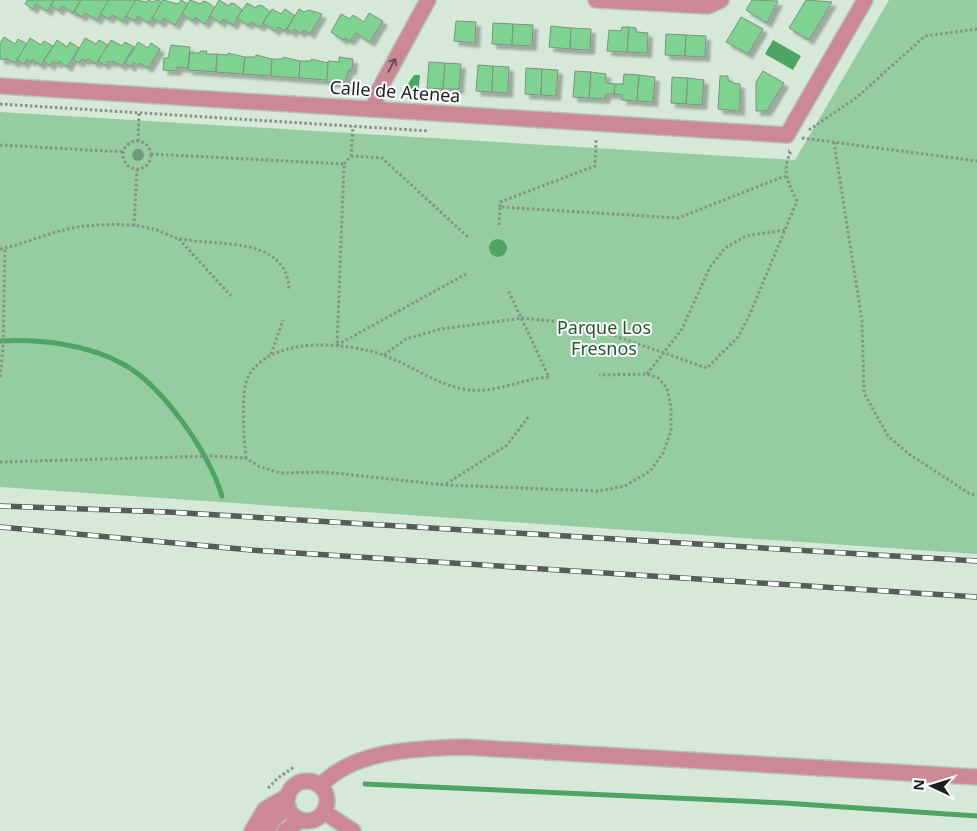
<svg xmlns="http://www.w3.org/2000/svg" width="977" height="831" font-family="'Noto Sans',sans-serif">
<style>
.green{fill:#96cda0}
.water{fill:#4ea463}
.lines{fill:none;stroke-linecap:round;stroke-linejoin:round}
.stream{stroke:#4ea463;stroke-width:5}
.building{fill:#7dd38f;stroke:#7f9182;filter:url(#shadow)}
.street-casing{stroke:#b4c5b7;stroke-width:18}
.path{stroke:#859287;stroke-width:3;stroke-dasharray:2.5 2.5;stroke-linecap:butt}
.street{stroke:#cc8896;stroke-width:15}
.rail-casing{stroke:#535e56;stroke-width:5.5}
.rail{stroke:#fff;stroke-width:4;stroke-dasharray:11;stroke-linecap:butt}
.tree{fill:#719a7c}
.oneway{stroke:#6a4f53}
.labels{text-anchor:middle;stroke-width:4;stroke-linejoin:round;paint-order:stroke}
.street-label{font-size:18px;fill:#1a211c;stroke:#fff}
.park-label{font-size:18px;fill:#1e5a2f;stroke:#fff}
</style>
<defs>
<filter id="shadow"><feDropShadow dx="4.5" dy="4.5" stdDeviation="1" flood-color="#0004"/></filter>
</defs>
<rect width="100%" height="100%" fill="#d6e9d9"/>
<!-- green -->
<path class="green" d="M889,0H977V554L0,487V112L795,160Z"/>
<!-- water -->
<g class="water">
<path d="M773,40L801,56L793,70L765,54Z"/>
<path d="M414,75H420L418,95L401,94Z"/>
<circle cx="498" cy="248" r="9"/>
</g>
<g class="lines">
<!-- stream -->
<g class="stream">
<path d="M0,341C40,339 87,344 123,364C163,386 209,453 222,496"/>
<path d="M365,784L784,803L977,816"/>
</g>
</g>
<!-- building -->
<g class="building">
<path d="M27,0H54L47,11L36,4L33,9L25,4Z"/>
<path d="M54,0H81L73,13L62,6L59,11L51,5Z"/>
<path d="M81,0H109L97,20L85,13L82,17L74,12Z"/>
<path d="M109,0H136L123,21L112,15L109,19L100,14Z"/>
<path d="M136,0L146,2L149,0L152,2L158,0L162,2L149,23L138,16L135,21L126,16Z"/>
<path d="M163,0L178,4L181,0L188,4L175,25L164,18L161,23L152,18Z"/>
<path d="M190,0L201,4L203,1L207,2L215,8L205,24L195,17L193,21L182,14Z"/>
<path d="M219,0L229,6L231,3L235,4L242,10L233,25L223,19L221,23L210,16Z"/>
<path d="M752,0L778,1L767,23L746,10Z"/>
<path d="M806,0L832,2L809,40L789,28Z"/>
<path d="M247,3L256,8L258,5L263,6L270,12L260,27L251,22L248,25L237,18Z"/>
<path d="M272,9L281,14L285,9L295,16L285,31L278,27L275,31L263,23Z"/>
<path d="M299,9L304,12L309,10L322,14L310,34L304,30L301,33L294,29L292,33L287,29Z"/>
<path d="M369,13L383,21L370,42L356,33L350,41L345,38L343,40L331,32L341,14L350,19L353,15L364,22Z"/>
<path d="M741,17L763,29L748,54L726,42Z"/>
<path d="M456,21L476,22L475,43L454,41Z"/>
<path d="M493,23L513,24L512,45L492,44Z"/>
<path d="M513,24L533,25L532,46L512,45Z"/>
<path d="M551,26L571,28L570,49L549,47Z"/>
<path d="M622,27H629L627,52L607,51L609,30L621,31Z"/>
<path d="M629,27L636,28V32L648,33L647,53L627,52Z"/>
<path d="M571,28L591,29L590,50L570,49Z"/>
<path d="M666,34L686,35L685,56L665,55Z"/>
<path d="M686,35L706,36L705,57L685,56Z"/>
<path d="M4,37L15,44L18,39L27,44L15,63L6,58L5,60L0,59V43Z"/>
<path d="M30,38L41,45L44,41L53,46L41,65L32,60L31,62L27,59L24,64L17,60Z"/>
<path d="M85,38L96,44L99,40L108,45L96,64L88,59L86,61L82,59L79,63L73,59Z"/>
<path d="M57,40L67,47L70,42L79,48L67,67L59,61L57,64L53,61L50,66L44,61Z"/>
<path d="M111,40L122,46L125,42L134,47L122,66L113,61L112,63L108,61L105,65L98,61Z"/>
<path d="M138,42L148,48L151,43L160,49L148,68L140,63L138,65L134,62L131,67L125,63Z"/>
<path d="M171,45L190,47L188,68L177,67V71L163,70L164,58H168Z"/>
<path d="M200,51H207L206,54H217L216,72L188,70L190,53H200Z"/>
<path d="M228,53L245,57L243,74L216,72L217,54L228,55Z"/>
<path d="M256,55L272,59L271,76L243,74L245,57H255Z"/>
<path d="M283,57L300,61L299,78L271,76L272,59H283Z"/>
<path d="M339,57L353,59L352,70H349L344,83L326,82L328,61L339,62Z"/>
<path d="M311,59L328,63L327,80L299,78L300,61H311Z"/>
<path d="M429,62L445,63L443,89L427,88Z"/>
<path d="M445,63L461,64L459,89H443Z"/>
<path d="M478,65L493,66L492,92L476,91Z"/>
<path d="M493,66L509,67L508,93L492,92Z"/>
<path d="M526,68L542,69L541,95L525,94Z"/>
<path d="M542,69L558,70L556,96L541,95Z"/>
<path d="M575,71L591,72L589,98L573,97Z"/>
<path d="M763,71L784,83L767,111H756V82Z"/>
<path d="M591,72L606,74V83L615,84L614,94H606L605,99L589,98Z"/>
<path d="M624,74L639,75L637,101L622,100V95L614,94L615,84H623Z"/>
<path d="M639,75L655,77L653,102L637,101Z"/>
<path d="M720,76H728V80L733,83L740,84V111L718,109Z"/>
<path d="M672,77L688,78L686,104L671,103Z"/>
<path d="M688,78L704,80L702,105L686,104Z"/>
</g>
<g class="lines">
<defs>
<g id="street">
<path d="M596,0L708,6L721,0"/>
<path d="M0,86L787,135L865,0"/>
<path d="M373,109L379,90L428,0"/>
<circle cx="307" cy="801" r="20"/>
<path d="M320,786C355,749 415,749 464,747L977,777"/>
<path d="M324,812L353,831"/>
<path d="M252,831L265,809L288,796"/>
<path d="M267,831L273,820L288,806"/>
<path d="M285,831L301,820"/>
</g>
</defs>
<!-- street casing -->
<use href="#street" class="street-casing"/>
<!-- path -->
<g class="path">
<path d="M0,104L429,131"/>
<path d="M809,130L856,98L925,36L977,29"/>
<path d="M802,138L977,161"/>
<path d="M138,141L139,113"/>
<circle cx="137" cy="155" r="14"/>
<path d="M834,142L862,321L864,393L888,436L909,454L970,494L977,495"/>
<path d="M0,145L124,152"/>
<path d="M151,154L344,164L337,346"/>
<path d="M351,156L382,158L469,238"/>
<path d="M344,164L351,156L353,126"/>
<path d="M500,207V202L595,166L596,140"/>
<path d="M499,225L500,207L678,218L785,176"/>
<path d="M134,226L137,169"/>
<path d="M179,239L231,296"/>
<path d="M0,249C29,243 55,229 85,226C107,224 134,223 157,230C165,233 173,238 181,239C207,244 245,241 268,254C282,262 289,274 289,291"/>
<path d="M337,345L466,274"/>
<path d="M271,354L283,320"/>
<path d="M384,355L406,339L441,329L523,318L581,324L707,368L738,337L750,314L797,201C788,183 781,171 791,151H788"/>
<path d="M647,374L682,329L710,267L725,248L746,236L785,230"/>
<path d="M0,377L3,349L5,248"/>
<path d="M246,458C244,439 240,390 249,375C273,335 349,342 386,356C412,366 436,384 463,389C494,395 518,379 549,377L508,290"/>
<path d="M0,462L213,456L246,458L260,467L280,473L325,472L445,485L598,491L625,486L650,471L663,453L671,431V406L667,388L658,378L647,374L599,375"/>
<path d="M446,484L507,445L529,416"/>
<path d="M268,788L278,778L294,767"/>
</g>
<!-- street -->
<use href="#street" class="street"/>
<defs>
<g id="rail">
<path d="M0,506L168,512L977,561"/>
<path d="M0,527L251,550L977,597"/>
</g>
</defs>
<!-- rail casing -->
<use href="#rail" class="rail-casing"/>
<!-- rail -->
<use href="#rail" class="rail"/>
</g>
<!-- trees -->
<circle class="tree" cx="138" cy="155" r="6"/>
<!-- one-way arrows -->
<defs><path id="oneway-shaft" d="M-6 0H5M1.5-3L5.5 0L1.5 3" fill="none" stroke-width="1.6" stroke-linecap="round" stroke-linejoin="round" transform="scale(1.25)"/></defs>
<use class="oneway" href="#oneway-shaft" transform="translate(392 65) rotate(-62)"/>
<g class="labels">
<!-- street labels -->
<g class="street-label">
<text transform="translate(395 92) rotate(4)" y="6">Calle de Atenea</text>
</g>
<!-- park labels -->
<g class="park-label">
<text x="604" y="334">Parque Los<tspan x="604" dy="21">Fresnos</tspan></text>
</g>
</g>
<!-- north arrow -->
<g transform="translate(932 786) rotate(274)" stroke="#ffffff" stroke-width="4" paint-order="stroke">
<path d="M0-4L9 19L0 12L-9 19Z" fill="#1a211c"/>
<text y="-8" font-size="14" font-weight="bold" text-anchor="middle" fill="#1a211c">N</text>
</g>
</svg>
